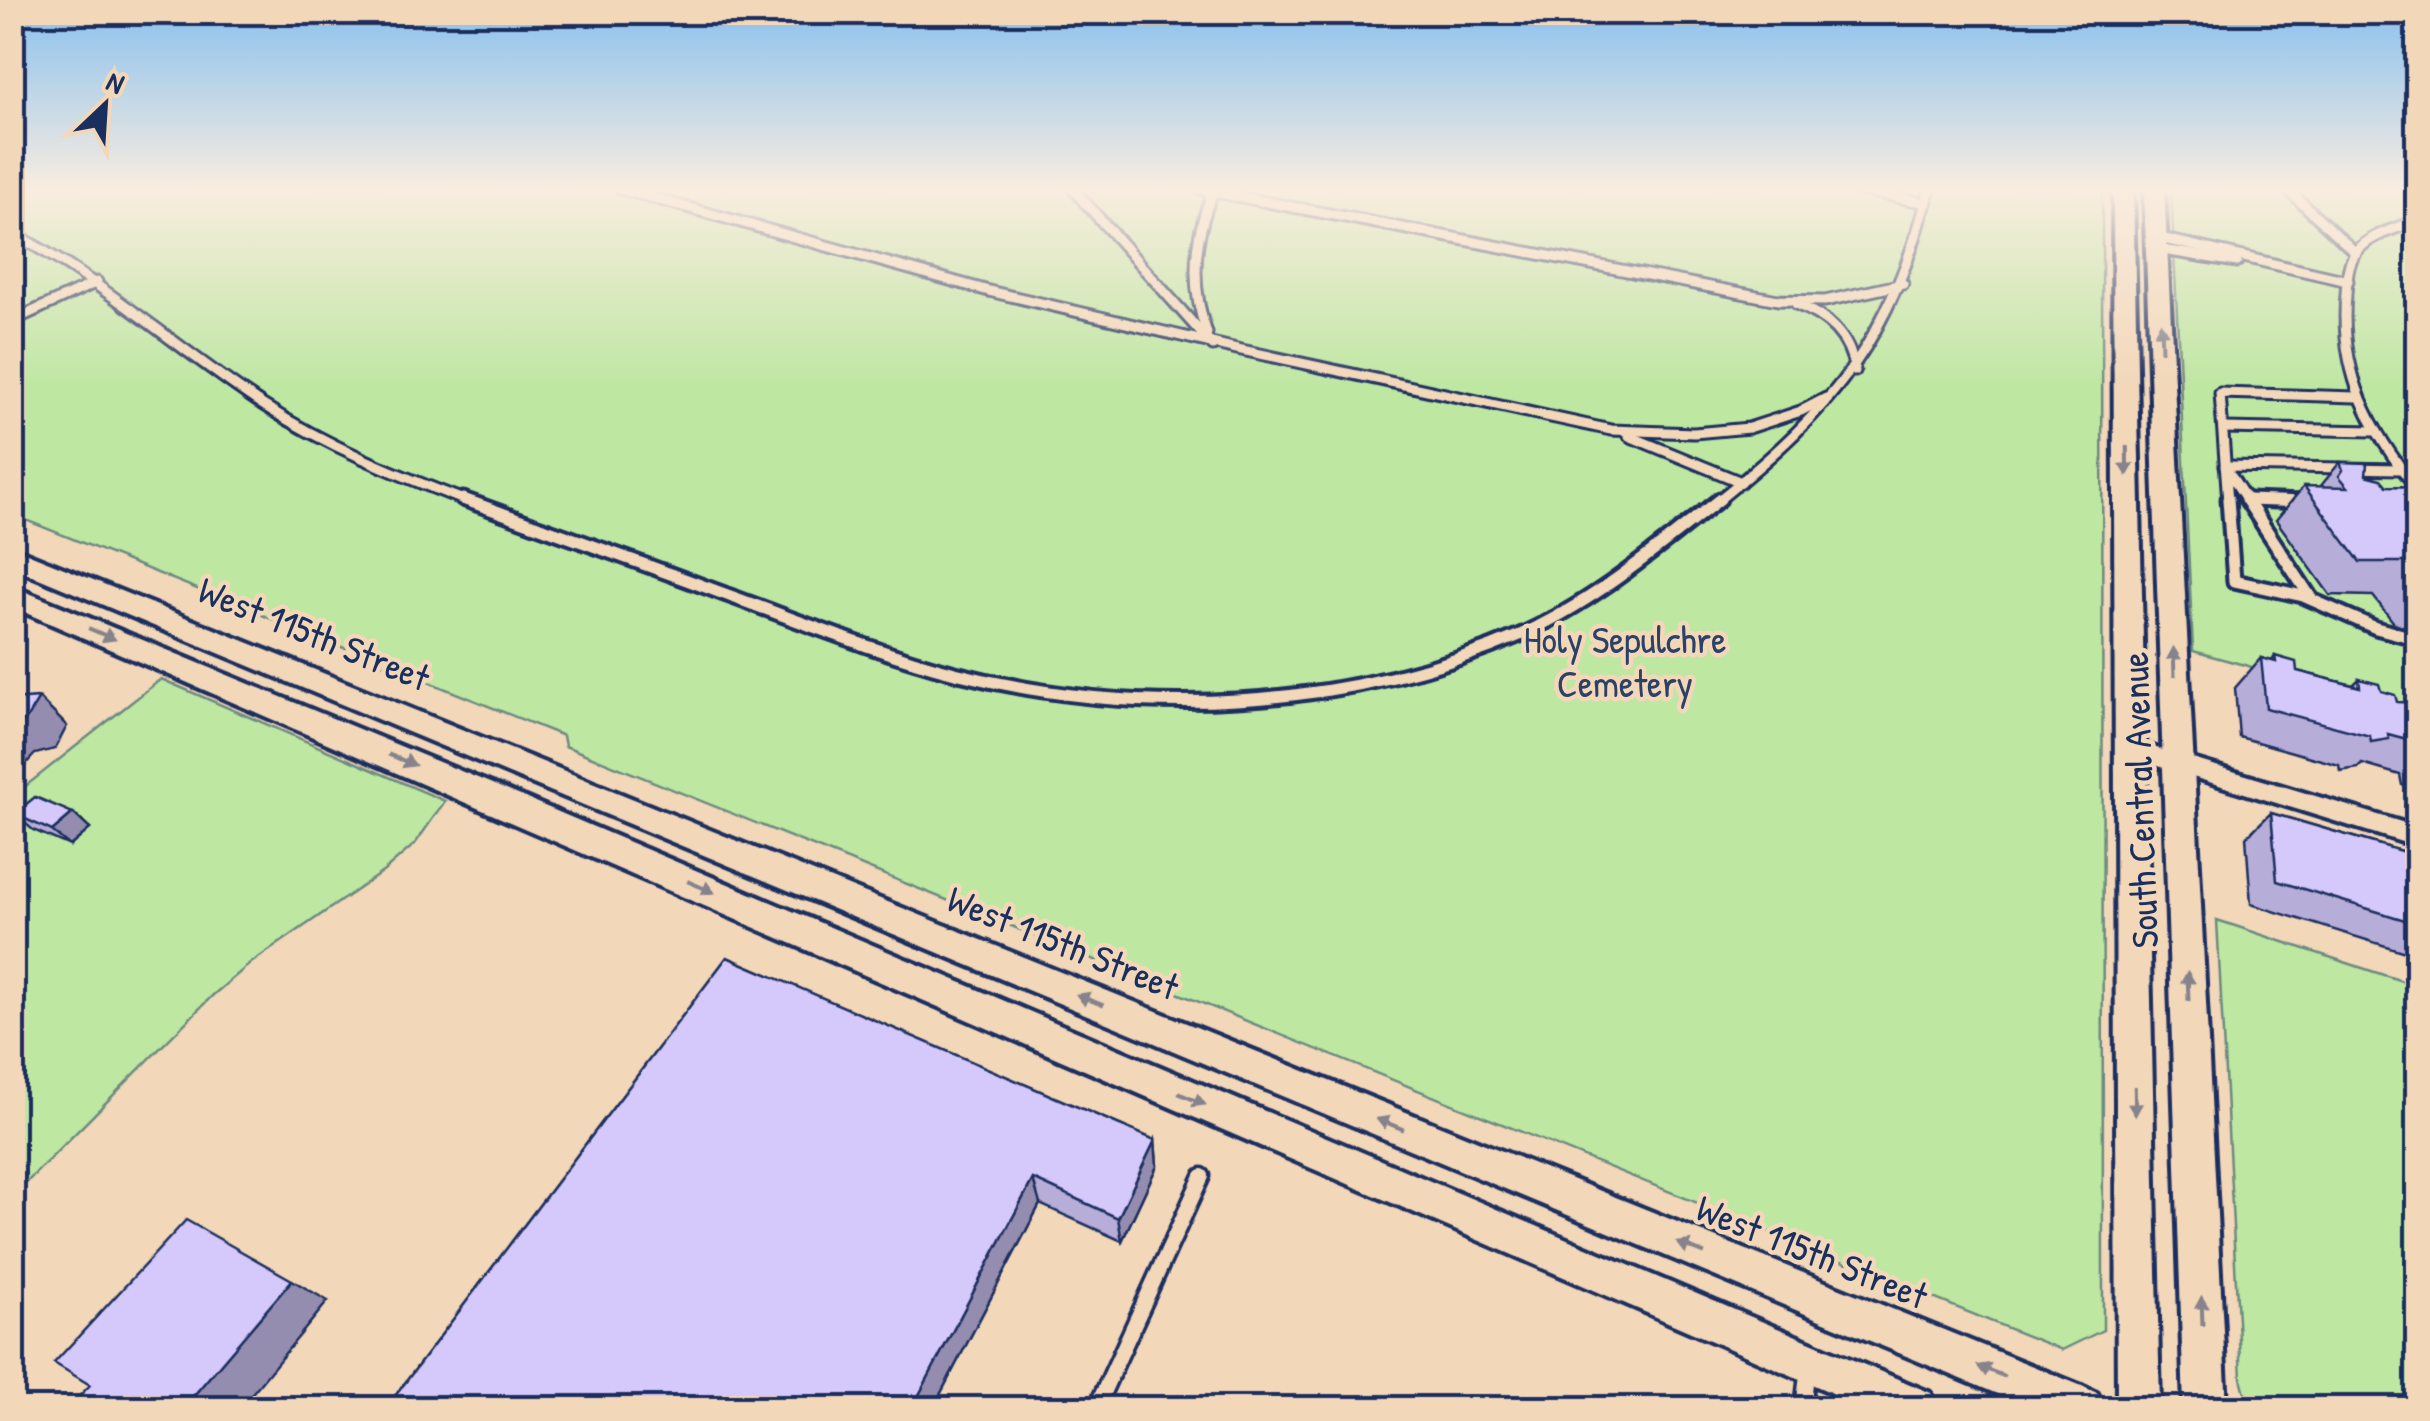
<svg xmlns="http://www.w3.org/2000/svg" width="2430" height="1421" font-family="'Patrick Hand',sans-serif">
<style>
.green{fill:#bee7a2;stroke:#6c8b80;stroke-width:2.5}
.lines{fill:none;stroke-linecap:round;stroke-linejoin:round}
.lane-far2-casing{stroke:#1b2f5e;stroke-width:15}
.lane-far1-casing{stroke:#1b2f5e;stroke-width:19}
.lane-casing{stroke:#1b2f5e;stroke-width:21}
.street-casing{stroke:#1b2f5e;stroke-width:8}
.secondary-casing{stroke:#1b2f5e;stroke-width:8}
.lane-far2{stroke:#f2d7b9;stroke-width:9}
.lane-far1{stroke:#f2d7b9;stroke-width:11}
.lane{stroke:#f2d7b9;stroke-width:14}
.street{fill:#f2d7b9;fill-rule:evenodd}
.secondary{fill:#f2d7b9;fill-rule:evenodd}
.wall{fill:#b7add9;stroke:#1b2f5e;stroke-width:2.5}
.shaded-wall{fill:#958db0;stroke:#1b2f5e;stroke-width:2.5}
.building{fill:#d5c9fc;stroke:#1b2f5e;stroke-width:2.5}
.oneway{fill:#86838c}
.labels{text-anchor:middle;stroke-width:9;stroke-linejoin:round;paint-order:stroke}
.street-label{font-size:38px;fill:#1b2f5e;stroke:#f2d7b9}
.park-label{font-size:38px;fill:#2b4165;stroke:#f2d7b9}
</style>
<rect width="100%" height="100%" fill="#f2d7b9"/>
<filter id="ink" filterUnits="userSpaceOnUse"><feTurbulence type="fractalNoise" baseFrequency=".01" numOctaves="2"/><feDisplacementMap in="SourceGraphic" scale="20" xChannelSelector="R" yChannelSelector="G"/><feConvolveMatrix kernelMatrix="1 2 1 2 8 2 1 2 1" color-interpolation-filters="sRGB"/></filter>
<g filter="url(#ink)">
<!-- green -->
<g class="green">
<path d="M12,189H2102L2103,1330L2062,1350L565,746L563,736L13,515Z"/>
<path d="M2171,189H2417V712L2193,651Z"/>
<path d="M161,679L445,801L415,844L384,871L251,963L213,995L13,1196V796Z"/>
<path d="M2217,920L2417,986V1408H2249L2241,1378Z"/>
</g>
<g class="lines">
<defs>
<g id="lane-far2">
<path d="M621,189L989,291L1237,349L1611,430L1694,433L1749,428L1801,411L1826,398"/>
<path d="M1073,189L1213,346"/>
<path d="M1199,189L1778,300L1825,301L1903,284"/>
<path d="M1856,189L1927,203"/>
<path d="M2287,189L2356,253"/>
<path d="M2418,220C2398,228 2371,234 2357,251C2347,263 2347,280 2346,295C2339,373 2370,431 2418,490"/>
<path d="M12,233C103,281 178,349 263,405C327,446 398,475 469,502"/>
<path d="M2156,237L2348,281"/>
<path d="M2157,249L2237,262"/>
<path d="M1796,304C1828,317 1850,336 1855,371"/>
<path d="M12,321L97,282"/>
<path d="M1207,333C1189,284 1194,236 1214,189"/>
<path d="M2224,428L2374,431"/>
<path d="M1629,436L1741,482"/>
<path d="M2225,466L2400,469"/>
<path d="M2226,468L2248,502"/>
<path d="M2248,500L2292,502"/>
<path d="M1716,502C1839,404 1888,341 1930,189"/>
<path d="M2228,502L2220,393L2356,397"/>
</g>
<g id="lane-far1">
<path d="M463,499C548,530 634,560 719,592C797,620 875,652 955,673C1137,720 1347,710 1520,635C1593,603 1657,548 1720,499"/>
<path d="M2228,499L2234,581L2303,596L2376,628L2418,639"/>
<path d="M2246,499L2311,598"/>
<path d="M2248,500L2304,502"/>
</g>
<g id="lane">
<path d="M1096,1408L1202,1176"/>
<path d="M1803,1408L1808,1367"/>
</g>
<path id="street" d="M2130,740L2418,827V847L2122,755L2118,749L2122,743Z"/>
<g id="secondary">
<path d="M2113,189H2133L2160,1408H2117Z"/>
<path d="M2144,189H2164L2227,1408H2184Z"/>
<path d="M12,547L2082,1386L2097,1393L2104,1408H2031L12,567Z"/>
<path d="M12,586L497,786L1931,1393L1937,1408H1867L12,607Z"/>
</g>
</defs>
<!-- lane-far2 casing -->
<use href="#lane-far2" class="lane-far2-casing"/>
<!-- lane-far1 casing -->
<use href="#lane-far1" class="lane-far1-casing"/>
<!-- lane casing -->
<use href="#lane" class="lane-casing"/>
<!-- street casing -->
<use href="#street" class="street-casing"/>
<!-- secondary casing -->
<use href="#secondary" class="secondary-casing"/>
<!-- lane-far2 -->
<use href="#lane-far2" class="lane-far2"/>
<!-- lane-far1 -->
<use href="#lane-far1" class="lane-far1"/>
<!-- lane -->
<use href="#lane" class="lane"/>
<!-- street -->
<use href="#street" class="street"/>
<!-- secondary -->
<use href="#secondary" class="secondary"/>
</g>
<!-- wall -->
<g class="wall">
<path d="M2340,462L2387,486L2418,487V632L2394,623L2373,596L2330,595L2276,520L2304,486L2320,487Z"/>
<path d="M2275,656L2297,671L2353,685L2359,679L2397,702L2418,703V790L2402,785L2400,775L2362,764L2358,768L2340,771L2339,765L2239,737L2235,688L2261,658L2272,661Z"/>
<path d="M73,813L90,829L70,846L33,830L14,814Z"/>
<path d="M2271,813L2418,856V956L2251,904L2246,837Z"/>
<path d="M727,957L1155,1140L1157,1166L1122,1241L1040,1204L933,1408H386Z"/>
</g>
<!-- shaded-wall -->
<g class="shaded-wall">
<path d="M39,698L67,726L55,749L35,754L12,779V724Z"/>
<path d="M73,813L90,829L70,846L52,831Z"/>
<path d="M1155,1140L1157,1166L1122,1241L1118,1218Z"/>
<path d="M1033,1179L1040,1204L933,1408H912Z"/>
<path d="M292,1280L328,1301L240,1408H183Z"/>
</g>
<!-- building -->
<g class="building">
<path d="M2340,462L2367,463L2366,475L2381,479L2387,486L2418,487V579L2405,562H2360L2304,486L2348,487L2339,476L2343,470Z"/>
<path d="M2275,656L2296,662L2297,671L2360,687L2359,679L2379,684L2381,691L2395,695L2397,702L2418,703V742L2388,734L2389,739L2371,742L2370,736L2266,708L2261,658L2276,662Z"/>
<path d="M39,698L25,721L12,724V700Z"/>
<path d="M35,797L73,813L52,831L14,814Z"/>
<path d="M2271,813L2418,856V924L2277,881Z"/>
<path d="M727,957L1155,1140L1118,1218L1033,1179L912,1408H386Z"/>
<path d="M186,1220L292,1280L183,1408H68L90,1385L54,1363Z"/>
</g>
<!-- one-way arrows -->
<defs><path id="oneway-solid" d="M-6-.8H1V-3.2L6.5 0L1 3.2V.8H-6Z" transform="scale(2.5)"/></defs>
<g class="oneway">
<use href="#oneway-solid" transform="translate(2161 337) rotate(-92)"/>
<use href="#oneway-solid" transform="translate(2127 461) rotate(89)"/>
<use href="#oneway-solid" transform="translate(102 634) rotate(23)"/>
<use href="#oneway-solid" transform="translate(2174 662) rotate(-92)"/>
<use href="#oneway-solid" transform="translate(402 760) rotate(22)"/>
<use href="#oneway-solid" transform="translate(701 887) rotate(23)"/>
<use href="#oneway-solid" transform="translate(2188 986) rotate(-92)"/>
<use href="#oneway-solid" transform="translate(1090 1000) rotate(-158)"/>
<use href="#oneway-solid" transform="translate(1192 1099) rotate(23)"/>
<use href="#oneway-solid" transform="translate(2135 1101) rotate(89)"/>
<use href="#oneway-solid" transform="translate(1390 1124) rotate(-158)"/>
<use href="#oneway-solid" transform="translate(1691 1248) rotate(-158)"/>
<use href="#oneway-solid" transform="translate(2202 1311) rotate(-92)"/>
<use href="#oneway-solid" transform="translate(1991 1371) rotate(-158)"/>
</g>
</g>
<!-- sky -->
<linearGradient id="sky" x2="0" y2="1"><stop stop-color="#88c0ee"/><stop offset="0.49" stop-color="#f9ede0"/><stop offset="1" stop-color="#f9ede0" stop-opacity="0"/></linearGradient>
<rect width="2430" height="388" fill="url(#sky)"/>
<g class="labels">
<!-- street labels -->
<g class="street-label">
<text transform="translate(314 634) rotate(22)" y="13">West 115th Street</text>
<text transform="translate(2140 800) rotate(-92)" y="13">South Central Avenue</text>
<text transform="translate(1063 943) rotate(22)" y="13">West 115th Street</text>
<text transform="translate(1812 1252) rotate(22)" y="13">West 115th Street</text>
</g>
<!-- park labels -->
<g class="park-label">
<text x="1625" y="653">Holy Sepulchre<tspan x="1625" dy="44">Cemetery</tspan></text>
</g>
</g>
<!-- margin -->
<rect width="2430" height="1421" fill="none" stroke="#f2d7b9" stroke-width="50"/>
<rect x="25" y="25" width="2380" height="1371" fill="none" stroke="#1b2f5e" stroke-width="4" filter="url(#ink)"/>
<!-- north arrow -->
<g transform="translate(105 105) rotate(25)" stroke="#f2d7b9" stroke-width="8" paint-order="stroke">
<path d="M0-8L18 38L0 25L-18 38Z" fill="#1b2f5e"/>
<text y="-15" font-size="28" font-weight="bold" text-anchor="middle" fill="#1b2f5e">N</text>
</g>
</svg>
